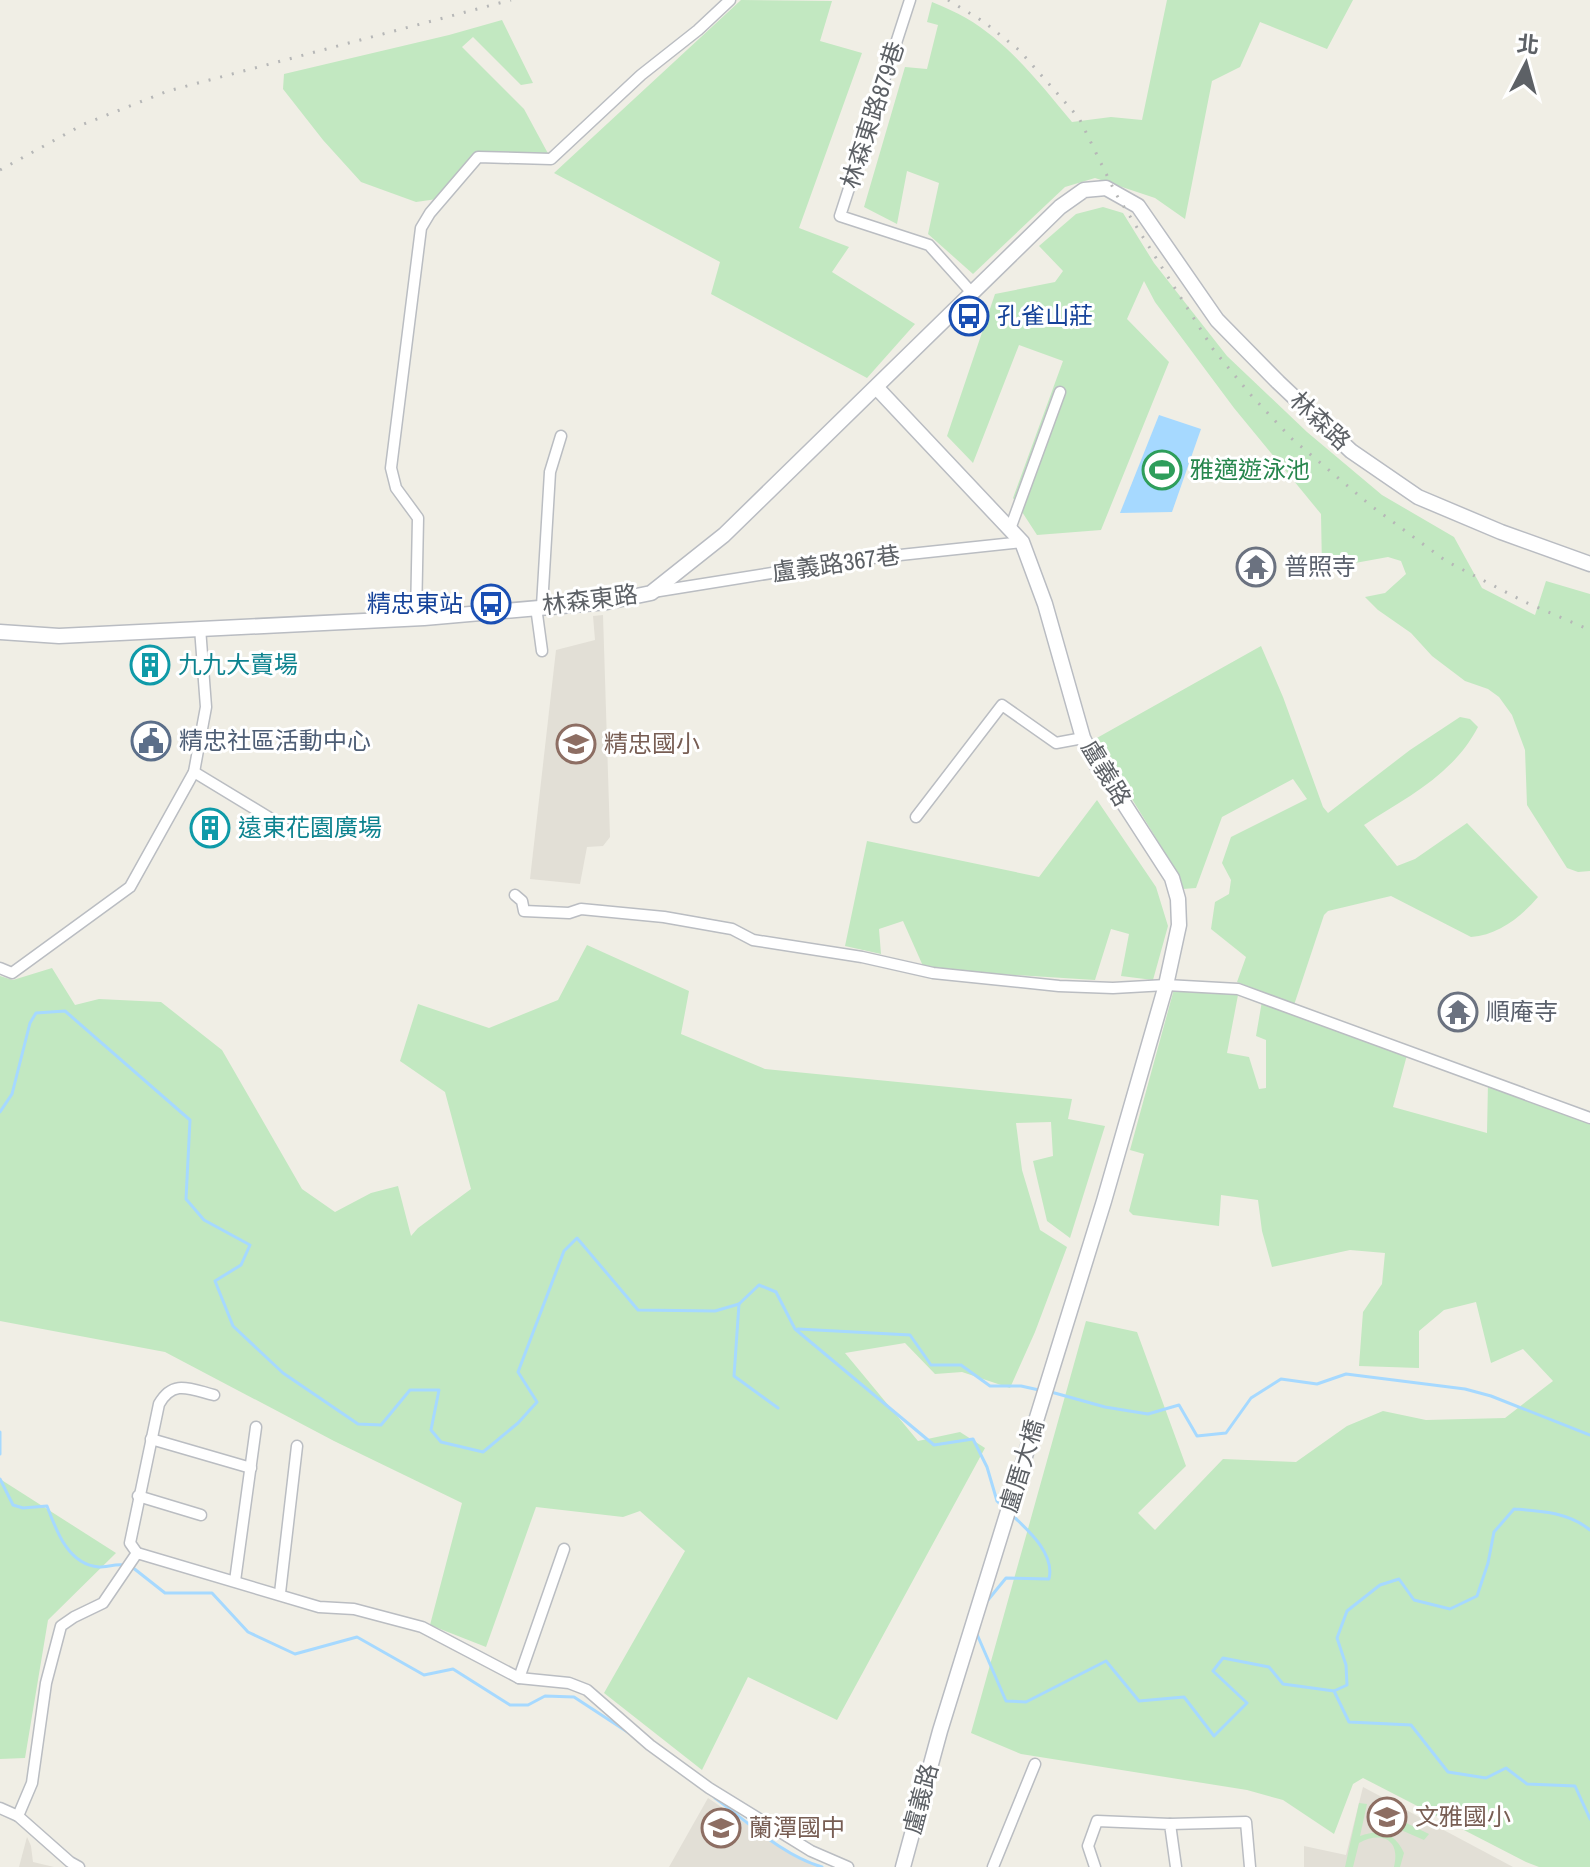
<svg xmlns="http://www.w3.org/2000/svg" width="1590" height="1867" font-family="'Archivo Narrow','Noto Sans TC',sans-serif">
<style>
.education{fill:#e2dfd6}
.green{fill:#c2e8c1}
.water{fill:#a6d9ff}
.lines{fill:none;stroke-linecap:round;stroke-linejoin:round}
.stream{stroke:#a6d9ff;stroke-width:3}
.street-casing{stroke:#babdc2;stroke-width:13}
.secondary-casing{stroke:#b9bcc2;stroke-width:17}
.street{stroke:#fff;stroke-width:10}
.secondary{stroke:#fff;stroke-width:14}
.rail{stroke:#b6b7b7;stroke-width:3;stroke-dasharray:2 10;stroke-linecap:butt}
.labels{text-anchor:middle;stroke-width:6;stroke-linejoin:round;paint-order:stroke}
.street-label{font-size:24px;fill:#5d6166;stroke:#fff}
.transit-label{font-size:24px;fill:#164399;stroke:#fff;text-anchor:start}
.leisure-label{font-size:24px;fill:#27864d;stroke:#fff;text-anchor:start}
.worship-label{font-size:24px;fill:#5b616d;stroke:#fff;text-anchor:start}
.culture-label{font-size:24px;fill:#0d838f;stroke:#fff;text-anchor:start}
.service-label{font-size:24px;fill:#4e5e75;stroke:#fff;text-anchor:start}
.education-label{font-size:24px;fill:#785e54;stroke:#fff;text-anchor:start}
</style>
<rect width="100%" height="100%" fill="#f0eee5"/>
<!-- education -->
<g class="education">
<path d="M603,615L610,837L603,846L587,847L580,884L530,879L556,650L595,640L593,616Z"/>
<path d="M1363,1787L1513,1867H1304V1846L1346,1855Z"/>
<path d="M708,1798L797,1858L822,1867H669Z"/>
<path d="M27,1837L31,1846L33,1862L54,1867H19Z"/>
</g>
<!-- green -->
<g class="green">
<path d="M741,0L832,1L820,41L862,53L799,228L849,247L832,272L915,324L867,378L711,294L720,262L554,173Z"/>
<path d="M1167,0H1353L1327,49L1260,22L1240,67L1212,81L1185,219L1155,198L1095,178L1065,187L973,274L928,234L939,183L907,171L897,224L864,207L905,67L927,69L938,25L927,22L932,2C944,7 956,12 966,18C1009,43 1041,85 1072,122L1111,117L1142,120Z"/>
<path d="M502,20L533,83L521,85L473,37L462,47L524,109L551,159L478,157L444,198L416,202L361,182L323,140L283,89L284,74L449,35Z"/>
<path d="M1103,207L1123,213L1154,263L1227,356L1307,432L1382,495L1454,537L1482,588L1535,615L1546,581L1590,594V871L1578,872L1567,868L1527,805L1525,750L1512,715L1499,697L1488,689L1465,681L1432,656L1411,633L1378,610L1365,597L1385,593L1406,574L1401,561L1388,557L1322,569L1321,514L1234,408L1155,302L1144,281L1127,319L1169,362L1101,530L1037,535L1013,498L1063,361L1019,345L973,463L947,436L995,294L1055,282L1063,271L1039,246L1076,214Z"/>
<path d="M1261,646L1283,697L1323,807L1328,813L1410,750L1460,717L1470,719L1478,727C1453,775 1407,797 1364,825L1397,866L1415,859L1467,823L1538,897C1521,917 1498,935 1471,937L1391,896L1328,911L1324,915L1294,1005L1237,982L1246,957L1211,929L1215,902L1229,894L1231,880L1222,863L1231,837L1307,799L1293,779L1222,817L1196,888L1183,889L1172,864L1095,739Z"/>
<path d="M1097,800L1156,887L1168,926L1153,980L1121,976L1129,934L1111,929L1095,980L998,974L923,966L903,921L879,929L881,954L845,946L867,841L1039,877Z"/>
<path d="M587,945L689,991L681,1034L765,1069L1072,1099L1068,1119L1105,1126L1070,1238L1047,1221L1033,1161L1053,1156L1051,1122L1016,1123L1022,1170L1040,1230L1067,1247L1035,1332L1010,1388L962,1372L935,1374L905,1343L845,1353L918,1441L960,1432L985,1448L837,1720L748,1677L702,1770L604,1693L685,1551L640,1511L623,1517L536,1507L486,1647L430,1625L462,1503L334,1441L165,1352L0,1321V976L13,980L52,968L75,1005L99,999L161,1002L222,1050L302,1189L335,1212L371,1193L398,1186L411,1236L418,1228L471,1189L445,1092L400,1061L418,1004L489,1028L558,1000Z"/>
<path d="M1174,989L1238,995L1227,1053L1249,1057L1259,1089L1266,1088V1040L1256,1036L1262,1001L1407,1055L1393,1107L1487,1133L1488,1082L1590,1122V1867H1539L1526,1862L1363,1778L1353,1784L1334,1834L1283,1800L1247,1790L1021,1754L971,1733L1086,1321L1137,1332L1186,1466L1138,1513L1155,1530L1223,1459L1296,1462L1347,1426L1383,1411L1426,1420L1505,1418L1553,1381L1523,1349L1491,1363L1476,1302L1444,1310L1419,1331V1368L1359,1366L1363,1312L1382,1284L1385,1253L1350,1250L1272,1267L1262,1231L1258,1200L1221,1195L1219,1226L1133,1215L1129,1211L1144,1154L1130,1150Z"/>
<path d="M0,1479L116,1553L48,1620L25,1758L0,1759Z"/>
<path d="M1359,1803L1367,1804L1360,1836C1380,1829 1394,1832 1404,1853L1400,1867H1394C1401,1839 1381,1831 1359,1843L1353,1867H1345Z"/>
<path d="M1398,1819L1429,1834L1424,1840L1394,1827Z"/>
</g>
<!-- water -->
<path class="water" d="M1159,415L1201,429L1172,512L1120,513Z"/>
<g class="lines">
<!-- stream -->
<g class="stream">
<path d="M0,1112L12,1094L30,1023L36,1013L65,1011L190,1120L186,1199L204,1220L250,1245L241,1265L215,1281L233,1326L283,1373L358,1424L381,1425L410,1390H439L431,1430L441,1442L483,1452L518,1423L537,1402L518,1372L564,1251L577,1238L638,1310L715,1311L739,1304L759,1285L776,1292L795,1329L934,1445L973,1439L987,1467L997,1501L1004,1508"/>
<path d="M739,1304L734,1376L778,1408"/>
<path d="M798,1329L910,1335L931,1365H961L990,1386H1021L1039,1390"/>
<path d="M1051,1392L1105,1407L1148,1414L1179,1405L1197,1436L1226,1433L1251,1398L1281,1379L1317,1384L1346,1374L1465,1389L1491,1396L1590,1435"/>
<path d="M0,1432V1454"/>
<path d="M0,1479L13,1505L23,1508L47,1506C56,1530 68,1565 99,1567C107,1567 115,1564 124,1565"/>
<path d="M132,1567L165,1593H212L248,1632L295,1654L357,1637L424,1675L453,1669L510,1705H528L545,1696L574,1697L629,1733"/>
<path d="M988,1600L1006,1578L1049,1579C1055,1554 1029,1531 1013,1516"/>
<path d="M976,1632L1006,1701L1026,1702L1106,1661L1139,1701L1184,1697L1214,1736L1247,1703L1213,1671L1223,1658L1269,1667L1283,1684L1334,1691L1349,1722L1411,1725L1448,1772L1486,1778L1506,1768L1527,1784L1575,1786L1590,1819"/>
<path d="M1334,1691L1347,1685L1346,1665L1337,1638L1347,1611L1380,1585L1399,1579L1414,1600L1450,1609L1477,1596L1488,1563L1494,1532L1514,1509C1541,1511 1568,1512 1590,1530"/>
<path d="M715,1798C748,1822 782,1855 822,1867"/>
</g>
<defs>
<g id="street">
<path d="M910,0L840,216L929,245L973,294"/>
<path d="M1010,529L1060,392"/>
<path d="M653,592L853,560L1022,542"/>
<path d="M542,606L550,472L561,436"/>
<path d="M536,607L542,651"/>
<path d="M416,618L418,518L396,488L391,468L421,228L430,213L478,157L551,159L641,75L698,30L730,0"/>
<path d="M194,772L283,826"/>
<path d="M916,817L1002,705L1056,743L1083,738"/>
<path d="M515,895L522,901L524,911L569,913L581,909L664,917L732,929L753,940L862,957L933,973L1059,986L1113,988L1166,985L1238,989L1590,1118"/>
<path d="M0,968L12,973L130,887L194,772L206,707L200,628"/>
<path d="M151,1439L251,1468"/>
<path d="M138,1496L201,1515"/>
<path d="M137,1553L130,1543L159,1404C173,1379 190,1389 214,1395"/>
<path d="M235,1581L256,1427"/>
<path d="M280,1593L297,1446"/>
<path d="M519,1678L564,1549"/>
<path d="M0,1808L18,1816L70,1862L79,1867"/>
<path d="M18,1816L32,1783L46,1683L61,1626L74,1617L103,1603L137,1553L319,1607L354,1609L422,1627L519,1678L569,1683L587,1690L650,1745L709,1788L811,1851L848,1867"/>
<path d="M1170,1824L1246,1822L1250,1867"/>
<path d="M993,1867L1035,1764"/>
<path d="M1095,1867L1088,1846L1097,1821L1170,1824L1176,1867"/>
</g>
<g id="secondary">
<path d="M877,388L1022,542L1045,604L1083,738L1096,764L1119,796L1172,878L1178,899L1179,925L1166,985L1104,1201L940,1731L903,1867"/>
<path d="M0,632L59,636L424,618L607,602L651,593L724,535L1060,207L1084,190L1106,188L1138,206L1217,320L1278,382L1351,451L1418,497L1501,532L1590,564"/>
</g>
</defs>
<!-- street casing -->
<use href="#street" class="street-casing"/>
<!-- secondary casing -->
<use href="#secondary" class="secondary-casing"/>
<!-- street -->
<use href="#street" class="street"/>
<!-- secondary -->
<use href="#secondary" class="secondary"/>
<!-- rail -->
<g class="rail">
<path d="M948,0L984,22L1019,50L1079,118L1116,194L1213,349L1250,394L1291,438L1370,505L1446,561L1525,602L1590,630"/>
<path d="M0,170L84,124L168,91L511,0"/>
</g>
</g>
<!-- icons -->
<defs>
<symbol id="bus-ring" viewBox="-11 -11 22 22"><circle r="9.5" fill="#fff" stroke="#1a4fb4" stroke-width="1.5"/><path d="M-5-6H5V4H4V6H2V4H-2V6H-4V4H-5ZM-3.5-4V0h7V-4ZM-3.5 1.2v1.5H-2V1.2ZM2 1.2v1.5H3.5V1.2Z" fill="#1a4fb4"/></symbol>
<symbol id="stadium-ring" viewBox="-11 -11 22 22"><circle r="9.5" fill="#fff" stroke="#2e9e5b" stroke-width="1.5"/><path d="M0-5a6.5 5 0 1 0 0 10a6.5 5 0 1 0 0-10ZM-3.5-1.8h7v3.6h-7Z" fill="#2e9e5b"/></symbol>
<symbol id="temple-ring" viewBox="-11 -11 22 22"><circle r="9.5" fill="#fff" stroke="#6b7280" stroke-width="1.5"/><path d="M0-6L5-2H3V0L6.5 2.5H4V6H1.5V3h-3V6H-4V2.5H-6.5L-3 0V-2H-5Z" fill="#6b7280"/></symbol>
<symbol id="building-ring" viewBox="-11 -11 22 22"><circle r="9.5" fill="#fff" stroke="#0f9aa8" stroke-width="1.5"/><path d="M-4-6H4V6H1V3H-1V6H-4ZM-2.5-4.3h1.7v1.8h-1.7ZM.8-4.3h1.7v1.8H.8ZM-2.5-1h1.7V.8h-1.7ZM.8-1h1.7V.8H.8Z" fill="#0f9aa8"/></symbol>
<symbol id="civic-ring" viewBox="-11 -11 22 22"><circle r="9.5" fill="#fff" stroke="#5c6f8a" stroke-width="1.5"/><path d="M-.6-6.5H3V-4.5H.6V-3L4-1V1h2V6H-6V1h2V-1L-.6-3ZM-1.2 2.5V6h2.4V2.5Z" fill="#5c6f8a"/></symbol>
<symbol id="school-ring" viewBox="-11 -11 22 22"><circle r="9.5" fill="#fff" stroke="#8d6e63" stroke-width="1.5"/><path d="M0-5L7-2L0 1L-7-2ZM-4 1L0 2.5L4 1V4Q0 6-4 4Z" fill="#8d6e63"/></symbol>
</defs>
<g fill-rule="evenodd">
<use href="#bus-ring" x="947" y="294" width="44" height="44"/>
<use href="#stadium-ring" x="1140" y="448" width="44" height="44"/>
<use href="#temple-ring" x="1234" y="545" width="44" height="44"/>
<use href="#bus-ring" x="469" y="582" width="44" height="44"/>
<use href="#building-ring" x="128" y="643" width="44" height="44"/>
<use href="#civic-ring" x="129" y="719" width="44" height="44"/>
<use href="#school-ring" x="554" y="722" width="44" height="44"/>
<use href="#building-ring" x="188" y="806" width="44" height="44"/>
<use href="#temple-ring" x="1436" y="990" width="44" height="44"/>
<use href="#school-ring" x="1365" y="1795" width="44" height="44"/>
<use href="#school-ring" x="699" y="1806" width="44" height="44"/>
</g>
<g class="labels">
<!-- street labels -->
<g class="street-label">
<text transform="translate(873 115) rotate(-72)" y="8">林森東路879巷</text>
<text transform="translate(1320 421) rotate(43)" y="8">林森路</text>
<text transform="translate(836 564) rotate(-8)" y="8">盧義路367巷</text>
<text transform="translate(590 600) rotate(-7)" y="8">林森東路</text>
<text transform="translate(1106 773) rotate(59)" y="8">盧義路</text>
<text transform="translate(1022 1466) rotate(-73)" y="8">盧厝大橋</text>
<text transform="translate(921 1799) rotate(-75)" y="8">盧義路</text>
</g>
<!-- transit labels -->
<g class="transit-label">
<text x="997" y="324">孔雀山莊</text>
<text x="463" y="612" text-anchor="end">精忠東站</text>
</g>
<!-- leisure labels -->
<g class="leisure-label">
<text x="1190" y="478">雅適遊泳池</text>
</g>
<!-- worship labels -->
<g class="worship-label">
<text x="1284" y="575">普照寺</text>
<text x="1486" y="1020">順庵寺</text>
</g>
<!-- culture labels -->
<g class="culture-label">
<text x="178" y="673">九九大賣場</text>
<text x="238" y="836">遠東花園廣場</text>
</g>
<!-- service labels -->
<g class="service-label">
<text x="179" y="749">精忠社區活動中心</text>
</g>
<!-- education labels -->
<g class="education-label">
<text x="604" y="752">精忠國小</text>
<text x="1415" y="1825">文雅國小</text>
<text x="749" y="1836">蘭潭國中</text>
</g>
</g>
<!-- north arrow -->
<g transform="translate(1526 64) rotate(6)" stroke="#ffffff" stroke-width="6" paint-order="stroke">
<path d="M0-6L14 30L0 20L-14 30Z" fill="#5d6166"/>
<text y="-12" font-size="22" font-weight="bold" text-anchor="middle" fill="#5d6166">北</text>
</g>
</svg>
